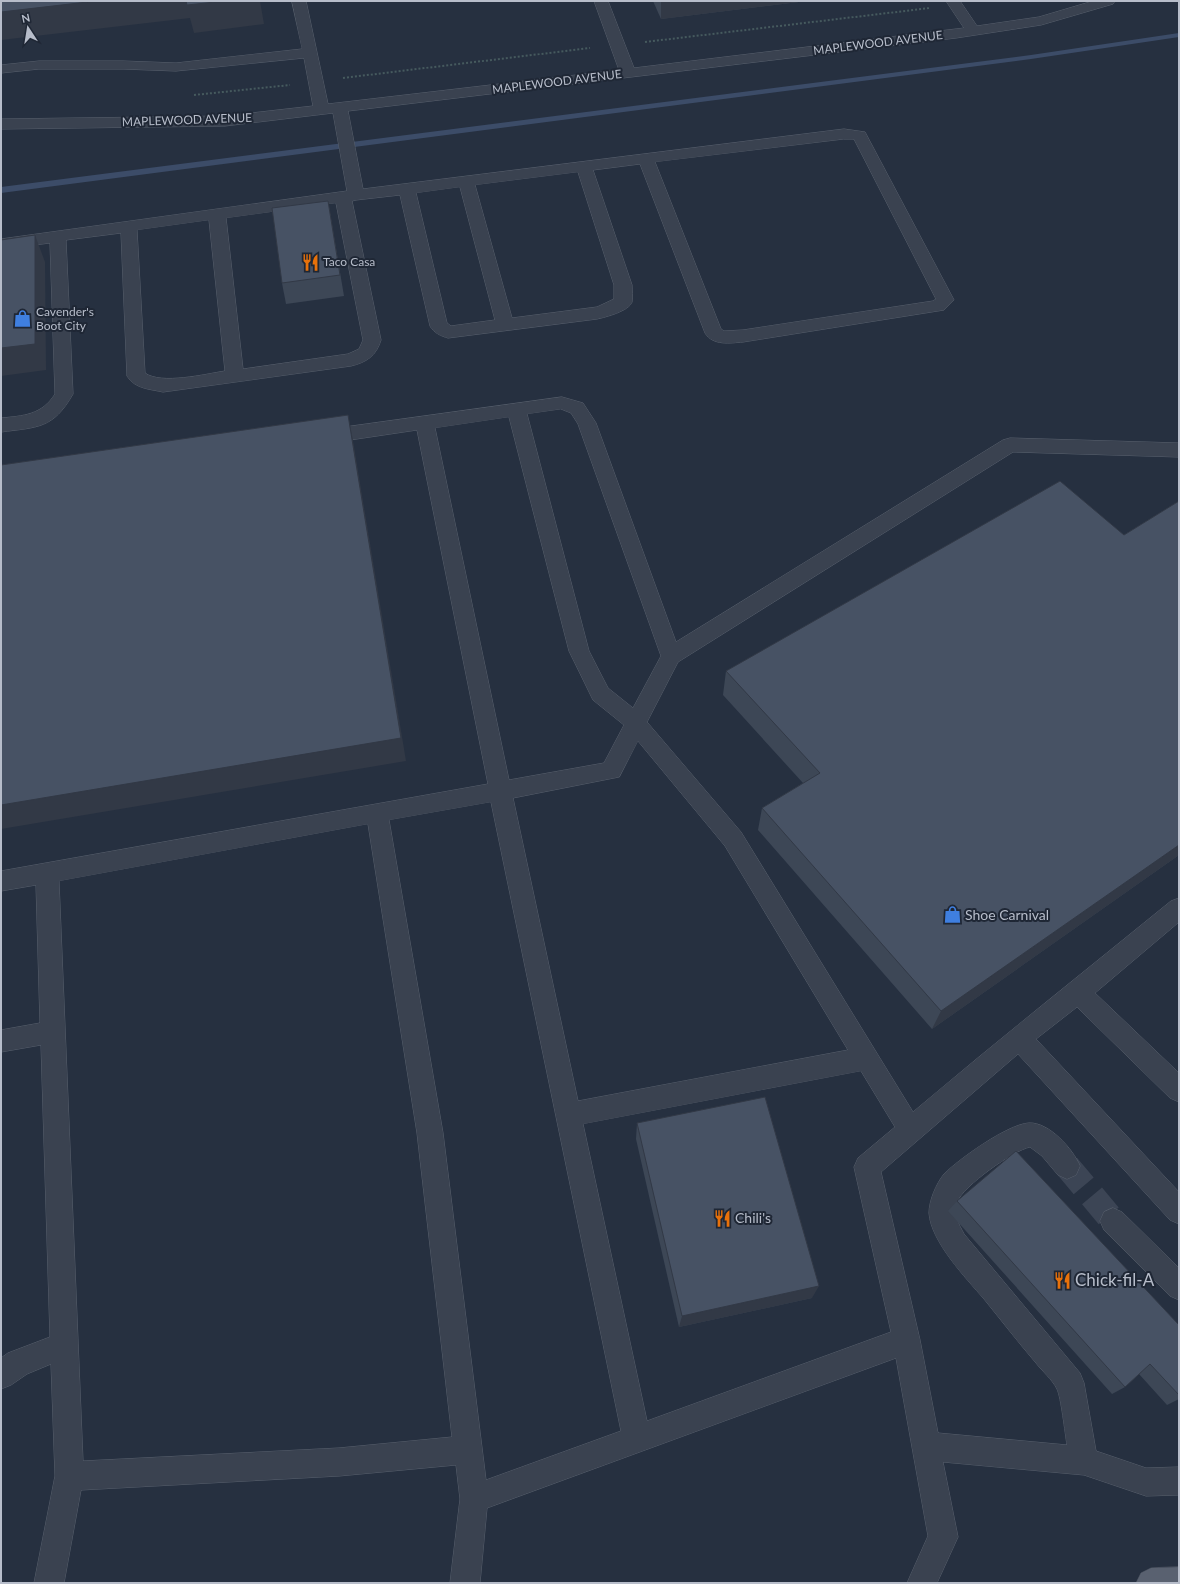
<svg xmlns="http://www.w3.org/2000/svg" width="1180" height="1584" font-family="Lato,sans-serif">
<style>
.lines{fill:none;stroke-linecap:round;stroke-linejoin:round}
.stream{fill:#3c4c68;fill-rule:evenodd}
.minor-tunnel{stroke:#3c4555;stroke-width:26;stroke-dasharray:26 13;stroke-linecap:butt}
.minor-casing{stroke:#58606d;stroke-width:1}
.major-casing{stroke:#444b59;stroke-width:1}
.path{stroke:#465a5e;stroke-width:2;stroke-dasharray:2 2;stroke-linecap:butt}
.minor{fill:#3a4250;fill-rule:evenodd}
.major{fill:#596170;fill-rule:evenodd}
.wall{fill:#3d4756}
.shaded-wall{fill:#323946}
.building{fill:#475264;stroke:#323946}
.labels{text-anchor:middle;stroke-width:4;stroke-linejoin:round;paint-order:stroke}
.far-street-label{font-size:12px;fill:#b7bdca;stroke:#1f2735}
.far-poi-label{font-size:12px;fill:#b7bdca;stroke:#1f2735;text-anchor:start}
.poi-label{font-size:14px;fill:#b7bdca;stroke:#1f2735;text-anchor:start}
.near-poi-label{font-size:17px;fill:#b7bdca;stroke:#1f2735;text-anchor:start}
</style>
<rect width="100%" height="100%" fill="#263040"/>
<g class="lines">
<!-- stream -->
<path class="stream" d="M1179,33V37L1031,59L1,193V187L1031,55Z"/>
<!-- minor-tunnel -->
<path class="minor-tunnel" d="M1067,1166L1113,1221"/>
<defs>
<g id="minor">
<path d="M292,1H306L328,104L619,70L594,1H608L634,68L964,28L946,1H960L977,26L1039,17L1093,1H1115L1113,4L1041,25L956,38L348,111L363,189L844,129L865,132L954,300L944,310L743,342C730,343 713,346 705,333L640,164L593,170L632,285C632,290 633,297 632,302C629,311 606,317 597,319L448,338C441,336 434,333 430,326L400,195L356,200L352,201L381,340C376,356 367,362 351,366L163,392C150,389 135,389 127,376L121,233L66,240L73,394C53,429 38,427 1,432V418C23,416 42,415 55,394L50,243L1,249V239L347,191L333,113L225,126L1,129V119L225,116L313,106L304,58L176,71L123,69H39L1,73V65L39,61H123L176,63L302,49ZM844,139H854L856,143L936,299L933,301L743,330L724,331L721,329L655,162ZM578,172L614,285V299L597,307L512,318L475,185ZM460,187L495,320L451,326L447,323L416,193ZM336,203L363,340L359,349L348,354L243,369L226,218ZM209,220L225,371C206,374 161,385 145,373L137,230Z"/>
<path d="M562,397L583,403L596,423L676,642L1003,440L1010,438L1179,443V457L1013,452L678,662L647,722L741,832L913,1112C998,1040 1085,971 1171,901L1179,898V922L1095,993L1179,1073V1102L1170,1098L1077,1007L1036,1039L1179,1192V1224L1170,1220L1018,1054L881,1172L920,1340L938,1433L1067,1445C1065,1433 1061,1397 1057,1389C1052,1379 1042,1371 1036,1363C1018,1342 1001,1320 984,1299C966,1278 931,1242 929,1213C929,1201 936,1184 944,1174C959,1159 1008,1124 1029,1123C1049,1122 1073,1149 1080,1166L1076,1175L1067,1179L1058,1175L1042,1156L1030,1147C1014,1150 963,1186 957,1202C952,1214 959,1224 964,1234L1080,1373L1084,1383L1096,1451L1146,1468L1179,1467V1495L1146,1496L1084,1475L943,1462L958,1537L937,1583H907L928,1536L896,1358L487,1508L480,1583H450L460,1499L456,1465L339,1476L81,1490L64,1583H34L55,1476L51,1364L27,1374L11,1385L1,1389V1358L8,1353L50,1337L41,1045L1,1052V1030L40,1023L36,885L1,891V871L488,784L417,430L323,444L316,442L314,437L316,432L323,430ZM561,409L571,413L578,424L661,656L633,708L608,688L589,651L527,414ZM509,417L569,651L593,700L624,725L604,763L509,780L435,428ZM638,741L725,846L848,1050L578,1101L513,798L619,777ZM491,802L621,1431L486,1480L443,1133L389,820ZM368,824L417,1133L452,1437L339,1448L83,1461L59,881ZM861,1071L895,1127L858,1158L854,1167L891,1332L647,1421L583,1124Z"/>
<path d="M1113,1208L1122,1212L1179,1268V1300L1170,1296L1104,1230L1100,1221L1104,1212Z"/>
</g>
<path id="major" d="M1179,1567V1583H1136L1141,1573L1151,1568Z"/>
</defs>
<!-- minor casing -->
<use href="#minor" class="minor-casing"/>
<!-- major casing -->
<use href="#major" class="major-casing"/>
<!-- path -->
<g class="path">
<path d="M645,42L930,8"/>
<path d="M343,78L590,48"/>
<path d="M194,95L290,85"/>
</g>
<!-- minor -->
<use href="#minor" class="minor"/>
<!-- major -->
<use href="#major" class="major"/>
</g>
<!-- wall -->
<g class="wall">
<path d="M653,1H807L661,19Z"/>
<path d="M328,201L344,296L286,304L282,283Z"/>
<path d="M1179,501V855L932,1029L758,830L762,808L803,783L723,695L726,671L1124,535Z"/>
<path d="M637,1123L812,1298L679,1327L636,1139Z"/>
<path d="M957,1201L1179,1325V1399L1167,1405L1139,1374L1125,1387L1112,1394L948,1211Z"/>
</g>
<!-- shaded-wall -->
<g class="shaded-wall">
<path d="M96,1H260L264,24L194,33L190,18L1,40V12Z"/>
<path d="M661,1H807L661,19Z"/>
<path d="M35,235L45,262L46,370L1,376V348Z"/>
<path d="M348,415L353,441L406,761L1,829V805Z"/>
<path d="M1179,845V855L932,1029L941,1011Z"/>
<path d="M819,1286L812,1298L679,1327L682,1316Z"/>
</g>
<!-- building -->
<g class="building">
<path d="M1,1H96L1,12Z"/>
<path d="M186,1H225L187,5Z"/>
<path d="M328,201L340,275L282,283L272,208Z"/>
<path d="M35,235V344L1,348V240Z"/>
<path d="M348,415L401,738L1,805V465Z"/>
<path d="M1060,481L1124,535L1179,501V845L941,1011L762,808L820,773L726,671Z"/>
<path d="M765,1097L819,1286L682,1316L637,1123Z"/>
<path d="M1016,1151L1179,1325V1395L1150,1364L1125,1387L957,1201Z"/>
</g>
<!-- icons -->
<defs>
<symbol id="restaurant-bare" viewBox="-9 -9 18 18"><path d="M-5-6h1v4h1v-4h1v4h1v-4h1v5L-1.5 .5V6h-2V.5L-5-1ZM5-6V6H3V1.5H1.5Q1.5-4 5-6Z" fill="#e8710a" stroke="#1f2735" stroke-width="2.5" paint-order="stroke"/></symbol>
<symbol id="shop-bare" viewBox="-9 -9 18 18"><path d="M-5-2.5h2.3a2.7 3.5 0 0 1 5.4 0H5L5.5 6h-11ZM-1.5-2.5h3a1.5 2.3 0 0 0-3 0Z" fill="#3f7fe0" stroke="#1f2735" stroke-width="2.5" paint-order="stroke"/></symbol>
</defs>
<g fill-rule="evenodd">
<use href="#restaurant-bare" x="298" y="250" width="25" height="25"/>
<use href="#shop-bare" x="10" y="306" width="25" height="25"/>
<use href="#shop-bare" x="940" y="902" width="25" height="25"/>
<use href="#restaurant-bare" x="710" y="1206" width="25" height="25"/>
<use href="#restaurant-bare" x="1050" y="1268" width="25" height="25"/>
</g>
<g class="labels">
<!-- far-street labels -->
<g class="far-street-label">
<text transform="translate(878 43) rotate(-7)" y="4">MAPLEWOOD AVENUE</text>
<text transform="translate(557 82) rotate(-7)" y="4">MAPLEWOOD AVENUE</text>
<text transform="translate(187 120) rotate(-2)" y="4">MAPLEWOOD AVENUE</text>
</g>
<!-- far-poi labels -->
<g class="far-poi-label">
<text x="323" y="266">Taco Casa</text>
<text x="36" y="316">Cavender's<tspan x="36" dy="14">Boot City</tspan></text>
</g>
<!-- poi labels -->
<g class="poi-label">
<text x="965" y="920">Shoe Carnival</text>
<text x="735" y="1223">Chili's</text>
</g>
<!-- near-poi labels -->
<g class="near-poi-label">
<text x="1075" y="1286">Chick-fil-A</text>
</g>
</g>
<!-- border -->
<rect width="1180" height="1584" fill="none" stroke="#b7bdca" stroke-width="4"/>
<!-- north arrow -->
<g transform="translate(28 28) rotate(348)" stroke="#1f2735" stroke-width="3" paint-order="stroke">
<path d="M0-3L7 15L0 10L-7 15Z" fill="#b7bdca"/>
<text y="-6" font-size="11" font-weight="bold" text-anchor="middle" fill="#b7bdca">N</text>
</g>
</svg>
